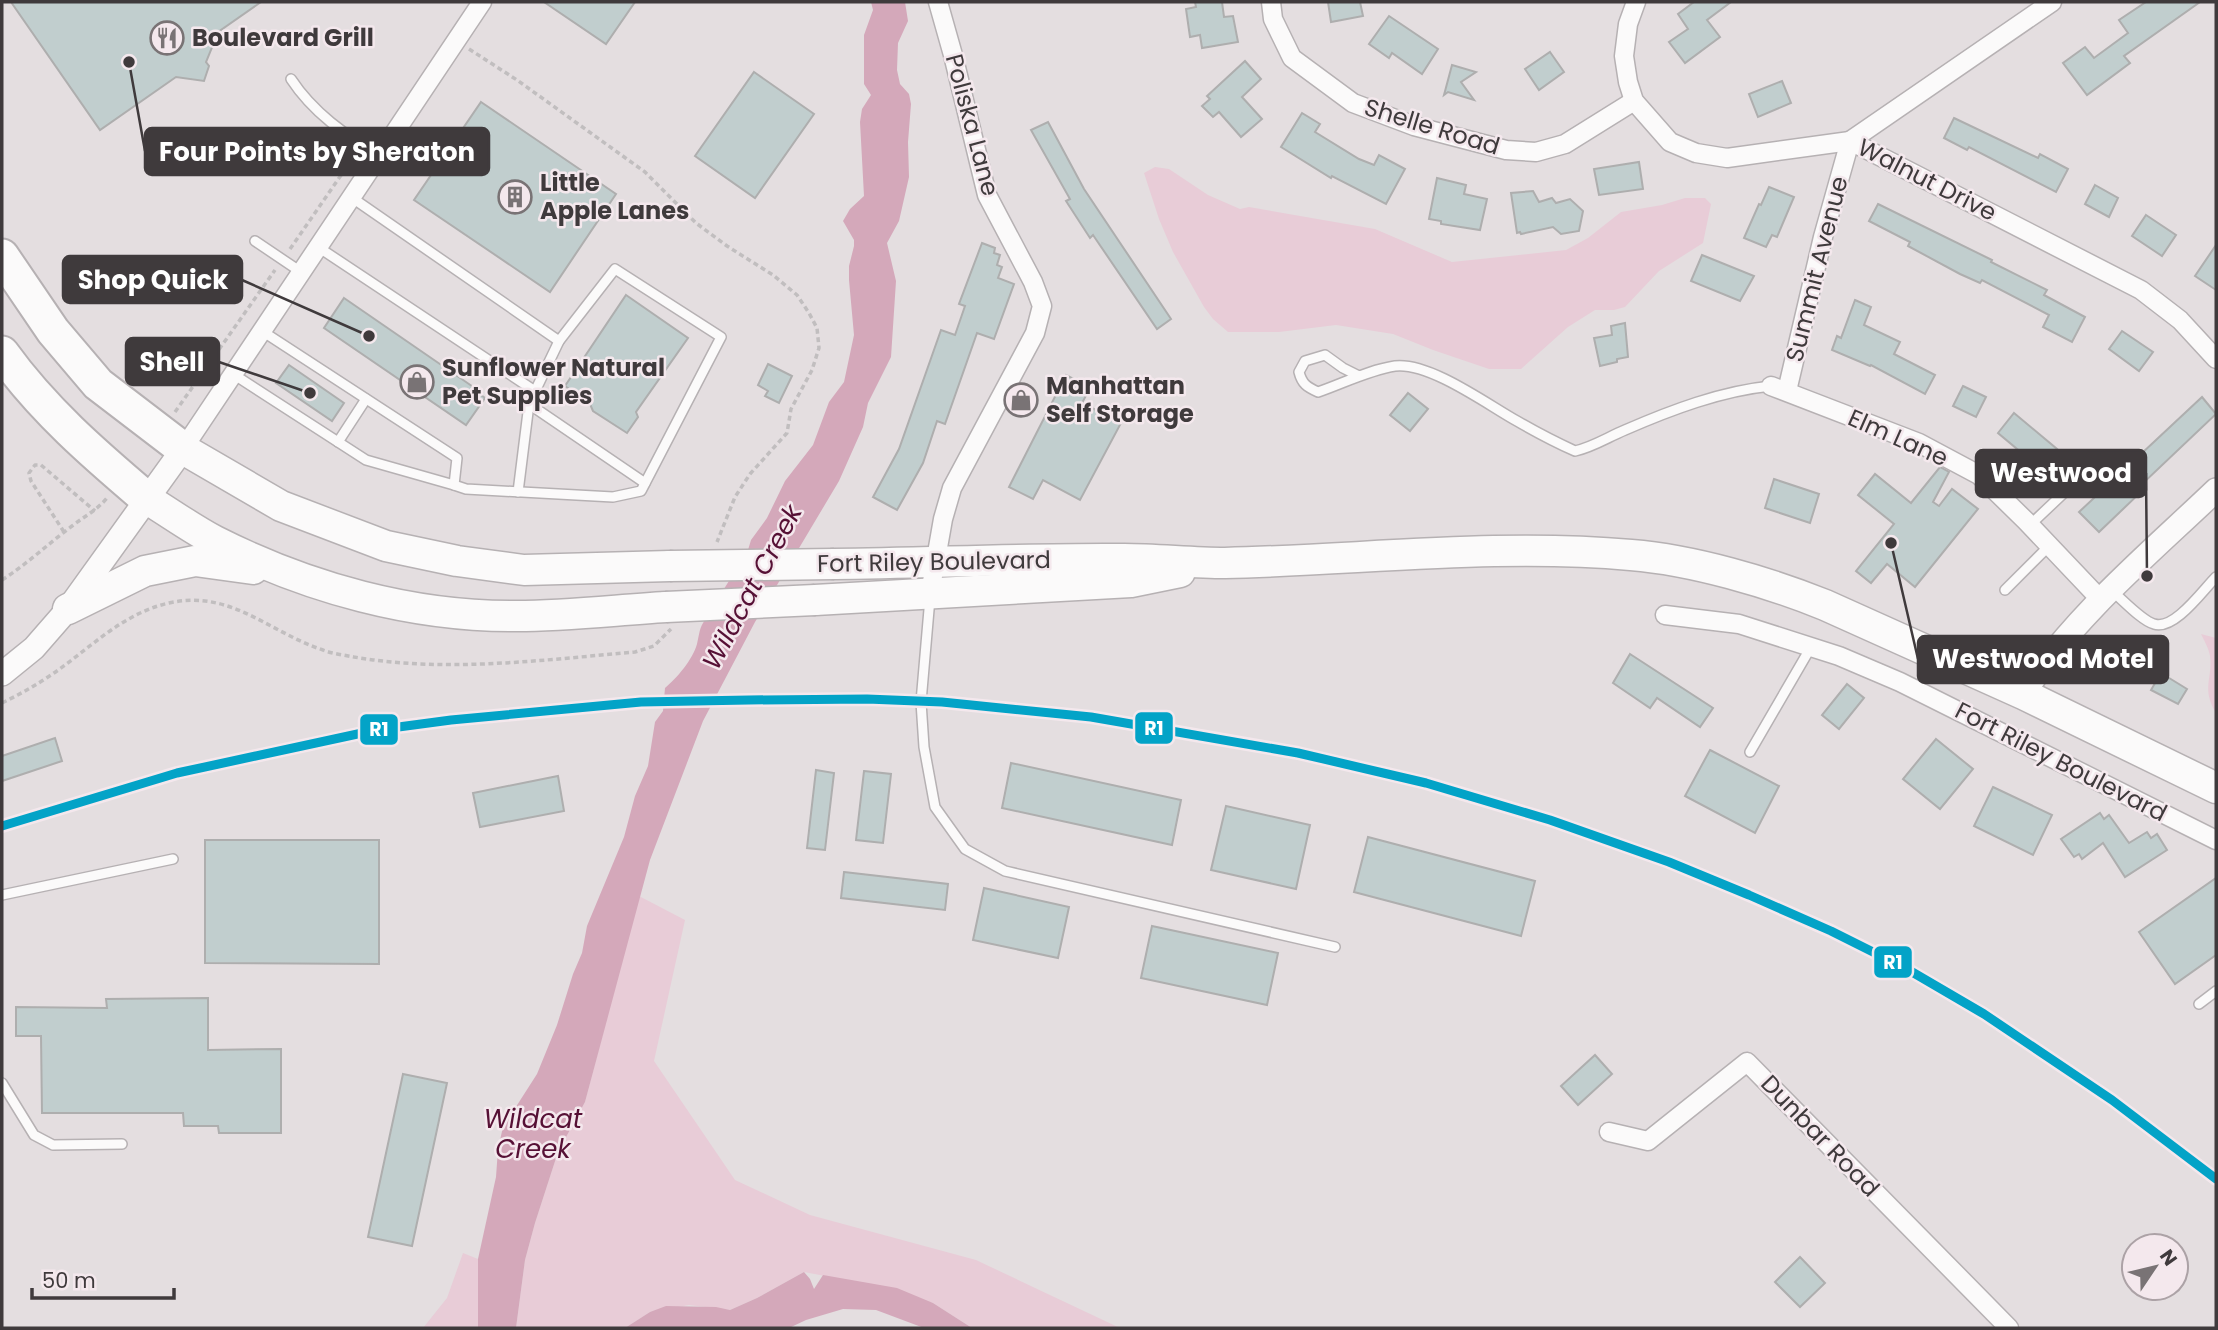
<svg xmlns="http://www.w3.org/2000/svg" width="2218" height="1330" font-family="Poppins,sans-serif">
<style>
.green{fill:#e8ccd7}
.water{fill:#d4a8ba}
.building{fill:#c1cece;stroke:#aeaeae;stroke-width:2}
.lines{fill:none;stroke-linecap:round;stroke-linejoin:round}
.service-casing{stroke:#b6b1b3;stroke-width:12}
.minor-casing{stroke:#b6b1b3;stroke-width:21}
.tertiary-casing{stroke:#b6b1b3;stroke-width:26}
.trunk-casing{stroke:#b6b1b3;stroke-width:33}
.motorway-casing{stroke:#b6b1b3;stroke-width:37}
.path{stroke:#c1bebf;stroke-width:3.5;stroke-dasharray:5 3.5;stroke-linecap:butt}
.service{stroke:#fbfafa;stroke-width:9}
.minor{stroke:#fbfafa;stroke-width:18}
.tertiary{stroke:#fbfafa;stroke-width:23}
.trunk{stroke:#fbfafa;stroke-width:30}
.motorway{stroke:#fbfafa;stroke-width:33}
.trunk-bridge-casing{stroke:#b6b1b3;stroke-width:33;stroke-linecap:butt}
.trunk-bridge{stroke:#fbfafa;stroke-width:30}
.rail-1-casing{stroke:#f4e8ed;stroke-width:14}
.rail-1{stroke:#03a3c7;stroke-width:9}
.labels{text-anchor:middle;stroke-width:5;stroke-linejoin:round;paint-order:stroke}
.poi-label{font-size:24px;font-weight:bold;fill:#3f3a3c;stroke:#f4e8ed;text-anchor:start}
.street-label{font-size:24px;fill:#3f3a3c;stroke:#f4e8ed}
.water-label{font-size:26px;font-style:italic;fill:#561035;stroke:#f4e8ed}
.leader{fill:none;stroke:#3f3a3c;stroke-width:2.5}
.callout-dot{fill:#3f3a3c;stroke:#f4e8ed;stroke-width:2.5}
.callout{fill:#3f3a3c;stroke:#3f3a3c;stroke-width:2.5}
.callout-label{font-size:26px;text-anchor:middle;font-weight:bold;fill:#fff}
.line-badge{stroke:#f4e8ed;stroke-width:2.5}
.badge-label{font-size:19px;text-anchor:middle;font-weight:bold;fill:#fff}
</style>
<rect width="100%" height="100%" fill="#e4dee0"/>
<!-- green -->
<g class="green">
<path d="M1155,167L1169,169L1208,195L1240,209L1249,207L1375,229L1452,262L1566,250L1588,238L1621,212L1662,205L1685,198H1705L1711,204L1703,243L1659,271L1625,307L1614,310H1595L1568,327L1521,369H1489L1433,350L1393,334L1336,325L1279,332H1228L1213,319L1204,307L1173,252L1159,219L1144,173Z"/>
<path d="M2201,634L2216,638V713C2201,688 2213,678 2210,656C2209,649 2204,640 2201,634Z"/>
<path d="M639,896L685,920L654,1061L735,1180L810,1215L976,1260L1120,1328H972L933,1303L846,1280L804,1272L757,1298L730,1310L689,1305L650,1312L625,1328H516L525,1260L535,1223L558,1152L585,1102Z"/>
<path d="M463,1253L478,1259V1328H423L447,1298Z"/>
</g>
<!-- water -->
<g class="water">
<path d="M871,2H905L908,21L898,43L897,70L900,84L909,94L911,104L908,142L909,177L899,221L887,243L896,281L891,357L868,403L863,427L839,481L755,622L703,721L650,860L585,1102L558,1152L535,1223L525,1260L516,1328H478V1259L496,1177L498,1149L503,1127L537,1074L557,1025L573,974L582,953L587,926L624,837L635,796L648,766L655,722L663,711L665,688C677,678 693,659 697,644C699,636 699,630 703,623L748,550L751,540L767,518L785,481L813,445L829,402L844,382L854,335L849,280V266L854,246V240L843,221L850,209L864,196L860,122L862,109L871,95L864,84V35L873,10Z"/>
<path d="M804,1272L810,1279L814,1289L823,1275L897,1288L933,1303L972,1328H924L876,1310L843,1309L806,1320L789,1328H625L650,1312L666,1306L716,1307L730,1310L757,1298Z"/>
</g>
<!-- building -->
<g class="building">
<path d="M11,2H261L211,37L213,45L206,62L209,66L204,81L176,77L100,130Z"/>
<path d="M544,2H635L606,44Z"/>
<path d="M1195,2H1222L1224,17L1233,16L1238,42L1202,48L1200,35L1190,37L1186,9L1196,7Z"/>
<path d="M1328,2H1360L1363,16L1331,22Z"/>
<path d="M1694,2H1731L1707,20L1720,37L1685,63L1669,42L1688,29L1678,14Z"/>
<path d="M2146,2H2200L2124,56L2130,63L2087,95L2063,63L2085,47L2094,58L2128,33L2119,20Z"/>
<path d="M1389,16L1438,49L1422,74L1392,53L1389,58L1369,44Z"/>
<path d="M1550,52L1564,72L1539,90L1525,69Z"/>
<path d="M1245,61L1261,79L1242,97L1262,119L1241,137L1219,112L1213,117L1202,106L1210,99L1207,96Z"/>
<path d="M1452,65L1476,72L1461,82L1474,100L1448,92L1444,95Z"/>
<path d="M754,72L814,114L755,198L695,156Z"/>
<path d="M1782,81L1791,103L1758,117L1749,94Z"/>
<path d="M481,102L616,194L550,292L414,200Z"/>
<path d="M1302,113L1320,124L1315,132L1359,159L1374,165L1379,155L1405,169L1386,204L1332,176L1331,178L1281,147Z"/>
<path d="M1954,118L2038,158L2040,154L2068,169L2056,192L1969,147L1967,150L1944,138Z"/>
<path d="M1048,122L1084,189L1171,319L1157,329L1093,235L1090,238L1066,201L1070,199L1031,130Z"/>
<path d="M1639,162L1643,189L1599,195L1594,169Z"/>
<path d="M1437,178L1466,185L1464,194L1487,199L1480,230L1441,224V221L1429,219Z"/>
<path d="M2095,185L2118,198L2109,217L2085,204Z"/>
<path d="M1769,187L1794,197L1777,237L1772,235L1766,247L1744,238L1759,204L1761,205Z"/>
<path d="M1533,191L1539,202L1552,198L1556,203L1570,199L1583,211L1579,231L1561,234L1553,227L1521,234L1520,232L1517,233L1511,193Z"/>
<path d="M1878,204L1992,260L1991,262L2047,290L2044,295L2085,317L2072,342L2043,327L2049,315L1982,280L1980,283L1960,274L1908,246L1910,242L1869,221Z"/>
<path d="M2146,215L2176,235L2162,256L2132,236Z"/>
<path d="M982,243L995,248L994,253L1000,255L997,265L1002,267L998,278L1014,284L994,339L977,333L945,424L937,421L923,463L897,510L873,497L899,449L941,330L955,335L965,306L959,304Z"/>
<path d="M2216,245V290L2195,276Z"/>
<path d="M1702,255L1754,276L1740,301L1691,281Z"/>
<path d="M626,295L688,338L636,412L638,417L627,433L593,411L590,404L565,386Z"/>
<path d="M344,298L482,393L481,395L485,398L466,425L324,328Z"/>
<path d="M1855,300L1871,307L1864,325L1900,342L1894,354L1935,375L1925,394L1871,365L1870,366L1832,350L1837,336L1841,338Z"/>
<path d="M1625,323L1628,357L1617,359V362L1600,366L1594,338L1612,335L1611,326Z"/>
<path d="M2122,331L2153,352L2139,371L2109,349Z"/>
<path d="M768,364L792,376L779,403L765,396L768,391L758,385Z"/>
<path d="M289,365L344,403L332,421L276,383Z"/>
<path d="M1066,375L1090,388L1082,403L1121,423L1080,500L1043,480L1033,499L1009,487Z"/>
<path d="M1963,386L1986,397L1976,417L1953,406Z"/>
<path d="M1408,393L1428,409L1410,431L1390,415Z"/>
<path d="M2202,397L2216,414L2140,486L2143,490L2099,532L2079,512Z"/>
<path d="M2014,413L2057,449L2041,469L1998,433Z"/>
<path d="M1940,467L1949,472L1933,502L1939,506L1952,489L1978,509L1915,587L1887,564L1871,583L1856,571L1894,524L1858,495L1875,474L1911,503Z"/>
<path d="M1774,479L1819,494L1810,523L1765,508Z"/>
<path d="M1630,654L1713,708L1700,727L1657,698L1650,708L1613,683Z"/>
<path d="M2161,673L2187,689L2178,704L2151,690Z"/>
<path d="M1847,684L1864,698L1839,729L1822,715Z"/>
<path d="M55,738L62,761L2,781V756Z"/>
<path d="M1936,739L1973,769L1940,809L1903,779Z"/>
<path d="M1710,750L1779,786L1755,833L1685,796Z"/>
<path d="M1011,763L1181,800L1172,845L1002,808Z"/>
<path d="M816,770L834,773L825,850L807,848Z"/>
<path d="M864,771L891,774L883,843L856,840Z"/>
<path d="M558,776L564,811L480,827L473,793Z"/>
<path d="M1993,787L2052,815L2033,855L1974,826Z"/>
<path d="M1226,806L1310,825L1296,889L1211,870Z"/>
<path d="M2100,813L2104,819L2109,815L2129,843L2147,832L2151,838L2157,834L2167,850L2125,877L2103,843L2082,859L2079,854L2074,857L2061,839Z"/>
<path d="M1368,837L1535,881L1521,936L1354,892Z"/>
<path d="M205,840H379V964L205,963Z"/>
<path d="M844,872L948,884L945,910L841,898Z"/>
<path d="M2216,878V955L2175,984L2139,932Z"/>
<path d="M984,888L1069,907L1058,958L973,940Z"/>
<path d="M1152,926L1278,953L1267,1005L1141,978Z"/>
<path d="M208,998V1050L281,1049V1133H219L218,1126H184L183,1113H42L41,1036H16V1007L107,1008L106,999Z"/>
<path d="M1595,1055L1612,1074L1578,1105L1561,1086Z"/>
<path d="M403,1074L447,1083L412,1246L368,1237Z"/>
<path d="M1800,1257L1825,1283L1800,1307L1775,1282Z"/>
</g>
<g class="lines">
<defs>
<g id="service">
<path d="M291,79C312,111 346,137 380,154"/>
<path d="M255,241L301,272"/>
<path d="M318,247L535,391"/>
<path d="M262,331L457,458L454,485"/>
<path d="M233,374L366,460L454,485L466,489L613,497L641,491L721,337L615,269L559,341L351,197"/>
<path d="M1359,376L1343,368L1325,355L1305,361L1299,372C1302,384 1307,387 1318,392C1344,383 1369,370 1395,366C1430,362 1488,405 1517,421C1536,432 1555,442 1575,451C1593,447 1608,437 1625,430C1671,410 1721,391 1771,386"/>
<path d="M529,404L645,483"/>
<path d="M338,442L366,399"/>
<path d="M518,492L529,404L559,341"/>
<path d="M2030,525L2104,455"/>
<path d="M2005,590L2050,545"/>
<path d="M2111,590C2122,599 2142,621 2154,624C2174,631 2203,590 2216,577"/>
<path d="M930,598L921,702L924,747L935,807L965,849L1005,871L1335,947"/>
<path d="M1750,752L1811,647"/>
<path d="M2,895L173,859"/>
<path d="M2199,1004L2216,991"/>
<path d="M2,1083L34,1135L53,1145L122,1144"/>
</g>
<g id="minor">
<path d="M1271,2L1273,19L1292,58L1353,103L1414,126L1506,150L1536,152L1565,144L1634,101"/>
<path d="M1636,2L1628,24L1624,56L1628,82L1634,101L1670,142L1696,153L1727,158L1850,141L2141,290L2180,320L2216,359"/>
<path d="M1771,386L1919,443L1979,475L2026,521L2101,600"/>
<path d="M1787,391L1823,237L1850,141L2052,2"/>
<path d="M183,449L482,2"/>
<path d="M930,593L943,519L952,488L1035,333L1042,306L1033,282L987,195L953,55L938,2"/>
<path d="M1665,615L1739,624L1839,656L1900,682L2216,840"/>
<path d="M1609,1132L1648,1141L1747,1062L2009,1328"/>
</g>
<g id="tertiary">
<path d="M2,674L34,648L68,609L183,449"/>
<path d="M2023,694C2074,616 2149,554 2216,490"/>
</g>
<g id="trunk">
<path d="M183,449L281,506L386,546L457,561L524,570L670,566"/>
<path d="M147,499C170,513 192,529 215,541C308,588 413,617 517,616C566,616 616,610 666,607"/>
<path d="M834,564C930,563 1027,558 1124,559C1158,559 1191,563 1225,563C1360,560 1496,543 1631,555C1693,560 1768,582 1825,605L2023,694L2216,788"/>
<path d="M815,600L1131,582L1180,572"/>
<path d="M68,609L145,571L195,561L253,569"/>
</g>
<g id="motorway">
<path d="M2,256L53,331L98,384L183,449"/>
<path d="M2,353C43,410 94,454 147,499"/>
</g>
</defs>
<!-- service casing -->
<use href="#service" class="service-casing"/>
<!-- minor casing -->
<use href="#minor" class="minor-casing"/>
<!-- tertiary casing -->
<use href="#tertiary" class="tertiary-casing"/>
<!-- trunk casing -->
<use href="#trunk" class="trunk-casing"/>
<!-- motorway casing -->
<use href="#motorway" class="motorway-casing"/>
<!-- path -->
<g class="path">
<path d="M469,49L517,80L645,172L696,223L727,246L773,275L797,295L809,313L817,328L819,348L812,370L791,409L787,433L750,474L735,497L717,542"/>
<path d="M290,249L355,155"/>
<path d="M175,412L275,270"/>
<path d="M64,532L31,481L29,473L35,465H41L95,511"/>
<path d="M2,580C27,564 48,544 72,526C85,516 97,510 107,498"/>
<path d="M2,703C18,695 33,687 48,677C88,651 120,614 169,603C231,589 270,633 323,650C333,654 344,655 354,657C446,673 542,660 635,652L654,646L671,629"/>
</g>
<!-- service -->
<use href="#service" class="service"/>
<!-- minor -->
<use href="#minor" class="minor"/>
<!-- tertiary -->
<use href="#tertiary" class="tertiary"/>
<!-- trunk -->
<use href="#trunk" class="trunk"/>
<!-- motorway -->
<use href="#motorway" class="motorway"/>
<defs>
<g id="trunk-bridge">
<path d="M670,566L834,564"/>
<path d="M666,607L815,600"/>
</g>
</defs>
<!-- trunk-bridge casing -->
<use href="#trunk-bridge" class="trunk-bridge-casing"/>
<!-- trunk-bridge -->
<use href="#trunk-bridge" class="trunk-bridge"/>
<defs>
<path id="rail-1" d="M2,826L177,773L376,730L451,720L641,702L749,700L867,699L942,702L1091,717L1298,753L1426,783L1550,820L1669,862L1749,895L1831,931L1907,969L1984,1014L2112,1100L2216,1179"/>
</defs>
<!-- rail-1 casing -->
<use href="#rail-1" class="rail-1-casing"/>
<!-- rail-1 -->
<use href="#rail-1" class="rail-1"/>
</g>
<!-- icons -->
<defs>
<symbol id="restaurant-ring" viewBox="-11 -11 22 22"><circle r="9.5" fill="#f4e8ed" stroke="#797375" stroke-width="1.5"/><path d="M-5-6h1v4h1v-4h1v4h1v-4h1v5L-1.5 .5V6h-2V.5L-5-1ZM5-6V6H3V1.5H1.5Q1.5-4 5-6Z" fill="#797375"/></symbol>
<symbol id="building-ring" viewBox="-11 -11 22 22"><circle r="9.5" fill="#f4e8ed" stroke="#797375" stroke-width="1.5"/><path d="M-4-6H4V6H1V3H-1V6H-4ZM-2.5-4.3h1.7v1.8h-1.7ZM.8-4.3h1.7v1.8H.8ZM-2.5-1h1.7V.8h-1.7ZM.8-1h1.7V.8H.8Z" fill="#797375"/></symbol>
<symbol id="shop-ring" viewBox="-11 -11 22 22"><circle r="9.5" fill="#f4e8ed" stroke="#797375" stroke-width="1.5"/><path d="M-5-2.5h2.3a2.7 3.5 0 0 1 5.4 0H5L5.5 6h-11ZM-1.5-2.5h3a1.5 2.3 0 0 0-3 0Z" fill="#797375"/></symbol>
</defs>
<g fill-rule="evenodd">
<use href="#restaurant-ring" x="148" y="19" width="38" height="38"/>
<use href="#building-ring" x="496" y="178" width="38" height="38"/>
<use href="#shop-ring" x="398" y="363" width="38" height="38"/>
<use href="#shop-ring" x="1002" y="381" width="38" height="38"/>
</g>
<g class="labels">
<!-- poi labels -->
<g class="poi-label">
<text x="192" y="46">Boulevard Grill</text>
<text x="540" y="191">Little<tspan x="540" dy="28">Apple Lanes</tspan></text>
<text x="442" y="376">Sunflower Natural<tspan x="442" dy="28">Pet Supplies</tspan></text>
<text x="1046" y="394">Manhattan<tspan x="1046" dy="28">Self Storage</tspan></text>
</g>
<!-- street labels -->
<g class="street-label">
<text transform="translate(972 125) rotate(75)" y="8">Poliska Lane</text>
<text transform="translate(1432 127) rotate(17)" y="8">Shelle Road</text>
<text transform="translate(1927 180) rotate(27)" y="8">Walnut Drive</text>
<text transform="translate(1817 269) rotate(-76)" y="8">Summit Avenue</text>
<text transform="translate(1898 438) rotate(24)" y="8">Elm Lane</text>
<text transform="translate(934 562) rotate(-1)" y="8">Fort Riley Boulevard</text>
<text transform="translate(2061 762) rotate(27)" y="8">Fort Riley Boulevard</text>
<text transform="translate(1820 1136) rotate(46)" y="8">Dunbar Road</text>
</g>
<!-- water labels -->
<g class="water-label">
<text transform="translate(752 587) rotate(-62)" y="9">Wildcat Creek</text>
<text x="533" y="1128">Wildcat<tspan x="533" dy="30">Creek</tspan></text>
</g>
</g>
<!-- callouts -->
<path class="leader" d="M129 62L145 151M369 336L242 280M310 393L219 362M2147 576L2146 473M1891 543L1918 659"/>
<g class="callout-dot">
<circle cx="129" cy="62" r="7"/>
<circle cx="369" cy="336" r="7"/>
<circle cx="310" cy="393" r="7"/>
<circle cx="2147" cy="576" r="7"/>
<circle cx="1891" cy="543" r="7"/>
</g>
<g class="callout">
<rect x="145" y="128" width="344" height="47" rx="7"/>
<rect x="63" y="256" width="179" height="47" rx="7"/>
<rect x="126" y="338" width="93" height="47" rx="7"/>
<rect x="1976" y="450" width="170" height="47" rx="7"/>
<rect x="1918" y="636" width="250" height="47" rx="7"/>
</g>
<g class="callout-label">
<text x="317" y="161">Four Points by Sheraton</text>
<text x="153" y="289">Shop Quick</text>
<text x="172" y="371">Shell</text>
<text x="2061" y="482">Westwood</text>
<text x="2043" y="668">Westwood Motel</text>
</g>
<g class="line-badge">
<rect x="1134" y="711" width="40" height="34" rx="7" fill="#03a3c7"/>
<rect x="359" y="713" width="40" height="33" rx="7" fill="#03a3c7"/>
<rect x="1873" y="945" width="40" height="34" rx="7" fill="#03a3c7"/>
</g>
<g class="badge-label">
<text x="1154" y="735">R1</text>
<text x="379" y="736">R1</text>
<text x="1893" y="969">R1</text>
</g>
<!-- border -->
<rect width="2218" height="1330" fill="none" stroke="#3f3a3c" stroke-width="7"/>
<!-- north arrow -->
<g transform="translate(2155 1267) rotate(55)"><circle r="33" fill="#f4e8ed" stroke="#aca2a6" stroke-width="2"/>
<path d="M0-5L12 26L0 18L-12 26Z" fill="#797375"/>
<text y="-10" font-size="19" font-weight="bold" text-anchor="middle" fill="#3f3a3c">N</text>
</g>
<!-- scale -->
<path d="M32 1288v10h142v-10" fill="none" stroke="#3f3a3c" stroke-width="3.5"/>
<text x="42" y="1288" font-size="21" fill="#3f3a3c" stroke="#f4e8ed" stroke-width="5" paint-order="stroke">50 m</text>
</svg>
